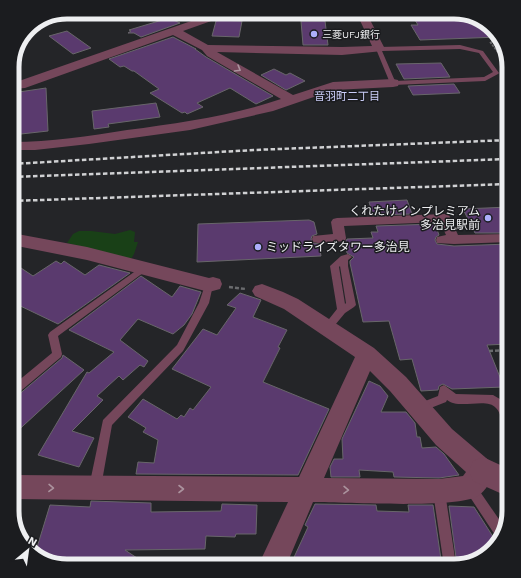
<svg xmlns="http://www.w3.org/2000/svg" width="521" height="578" font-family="'Work Sans','Noto Sans JP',sans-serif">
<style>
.green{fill:#194017}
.building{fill:#5a3a6e;stroke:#68666a}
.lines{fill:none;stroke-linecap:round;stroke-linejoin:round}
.path-far2{stroke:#6a6b6e;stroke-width:1.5;stroke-dasharray:2.5 1;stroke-linecap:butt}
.path-far1{stroke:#6a6b6e;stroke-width:2.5;stroke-dasharray:4 2;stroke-linecap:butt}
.path{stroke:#6a6b6e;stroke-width:3;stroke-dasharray:5 2.5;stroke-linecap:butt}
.service{fill:#75475b;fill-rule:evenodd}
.pedestrian{fill:#75475b;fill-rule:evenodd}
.minor{fill:#75475b;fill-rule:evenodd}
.tertiary{fill:#75475b;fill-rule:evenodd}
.rail{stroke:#d0d1d3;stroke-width:2.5;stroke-dasharray:4.5 2.5;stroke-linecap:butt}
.oneway{stroke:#ab939e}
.poi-dot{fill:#adaffb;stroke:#1b1c1f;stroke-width:1.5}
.labels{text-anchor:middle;stroke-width:3;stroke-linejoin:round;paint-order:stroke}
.far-poi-label{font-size:10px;fill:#eeeff1;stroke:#1b1c1f;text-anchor:start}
.far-neighbourhood-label{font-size:11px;fill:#cbcef9;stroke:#1b1c1f}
.poi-label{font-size:12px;fill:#eeeff1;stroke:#1b1c1f;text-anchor:end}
.rim{fill:none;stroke:#eeeff1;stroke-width:5}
</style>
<rect width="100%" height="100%" fill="#242528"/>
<!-- green -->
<path class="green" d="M130,230L135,232L134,242H138L134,254L131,259L67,243L73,234L79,231H91L115,234Z"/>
<!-- building -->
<g class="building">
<path d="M455,16H465L497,33L499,37L420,40L411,25H418L415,20L455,19Z"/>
<path d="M169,18L180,23L141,37L134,33H128L131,31L129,30Z"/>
<path d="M218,20L242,21L239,37L212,36L216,21Z"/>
<path d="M301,21H325L328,45H303Z"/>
<path d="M67,31L91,48L73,54L49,36Z"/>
<path d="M173,37L196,49H195L206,57L273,96L256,104L230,88L197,103L203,107L187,114L185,112L182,113L150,93L159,89L134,71H132L124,66L120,67L109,59Z"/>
<path d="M441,63L450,77L404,79L396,64Z"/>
<path d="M274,69L286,75L290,73L305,81L286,90L261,75Z"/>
<path d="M454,84L460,93L413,95L408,86Z"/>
<path d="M46,88L48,131L12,135V93Z"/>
<path d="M156,103L160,117L108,124L109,127L94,129L92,111Z"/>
<path d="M407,200L412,214L373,215L369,202Z"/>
<path d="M509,207V233H475L463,209Z"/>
<path d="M309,220L314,222L317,234L312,236L311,239L313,243L319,244L321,256L197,262L198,224Z"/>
<path d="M435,224L439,235L436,237L435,240L437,244L454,246L509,244V344L487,345L504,387L452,389L443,384L439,386L438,390L421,391L412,359L400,360L389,321L363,322L350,263V261L354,257L347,253L345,243L347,239L373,238L371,232H378L376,226Z"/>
<path d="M56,261L61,264L64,261L85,275L99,265L130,273L58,324L12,302V262L33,276Z"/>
<path d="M141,276L172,297L180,286L201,292L192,314L184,325L173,334L138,319L120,340L148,361L144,367L140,365L123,380L119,376L97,396L103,400L72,431L94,438L79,467L38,455L87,372L89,373L114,352L69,330Z"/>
<path d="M240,293L261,300L253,317L287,330L278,347L280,348L263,382L329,409L298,475L136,474L138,462L154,463L158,440L143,432L146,428L128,417L143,399L177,419L181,415L184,417L190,408L193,410L211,387L172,369L203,329L217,335L236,308L227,305Z"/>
<path d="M63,355L84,370L12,436V398L17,396L62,358Z"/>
<path d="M369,381L380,386L388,396L381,412H406L415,423L417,437H420L422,448L436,447L444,454L459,475L439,478L394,477L393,472L359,470L360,477H331L330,467L334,459H343L342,439Z"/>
<path d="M91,501L151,503V512L221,511L222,504L257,505L256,534H236L235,537L206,536L205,549L125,550L149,566H92L93,564L54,563L43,560L35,554L50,505L90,507Z"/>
<path d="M315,504L376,505L377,511L409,512L408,505H433L442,566H290L308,527L305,525Z"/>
<path d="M449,506L474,507L497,543L488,554L457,565Z"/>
</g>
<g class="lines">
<!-- path-far2 -->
<g class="path-far2">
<path d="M490,42L509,67"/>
<path d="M491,42L500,41"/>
</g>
<!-- path-far1 -->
<g class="path-far1">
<path d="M229,287L246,289"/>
<path d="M489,351L509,350"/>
</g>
<!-- path -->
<path class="path" d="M506,437L509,444"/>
<!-- service -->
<g class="service">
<path d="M460,45L483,51L499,73L498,74L485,81L393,85L390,83L376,49L379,47ZM460,49L479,53L493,72L484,77L395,81L382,51Z"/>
<path d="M348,254L352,257L348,260V266L356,305L354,307L345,313L330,331H324L322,328L337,309L330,266L341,256ZM340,266L346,303L345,304L339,267Z"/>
<path d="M144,265L148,268L147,270L58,336L62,354L61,357L16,395L12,397V386L52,353L48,335L50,332Z"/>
<path d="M209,282L213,285L209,303L183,351L112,425L101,487L99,491L95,493L91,491L89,487L103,420L177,345L199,303L205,285Z"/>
<path d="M444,385L456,394L493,395L505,402L509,412V430L505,429C502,423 501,413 496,408C487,397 459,410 447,400L446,402L423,411L419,413L415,411L414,408L415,405L438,396L440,387Z"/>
<path d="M470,481L474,483L505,528L503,535L499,541L466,491L464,487L466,483Z"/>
<path d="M439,486L443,488L445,492L456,565L444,566L433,492L435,488Z"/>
</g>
<!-- pedestrian -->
<path class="pedestrian" d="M445,214L449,215L458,235L509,234V242L454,244L437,243L436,240L437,237L446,235L440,222L344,226L346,238L345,241L318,243L313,242L312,239L313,236L333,234L331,222L333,219L337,218Z"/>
<!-- minor -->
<g class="minor">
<path d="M217,12H232L231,14L183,31L208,45L342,47L372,46L356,12H366L385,49L383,51L342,55L217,52L293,95L333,82L393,79L398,80L399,83L398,86L393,87L334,90L273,111L190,130L89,144L35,150H12V142C51,142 89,136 127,130C179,123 231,116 281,99L207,56L202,50L173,35L25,88L12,89V81H19Z"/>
<path d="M12,233L87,247L209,278L213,277L220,279L222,284L220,289L209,292L87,260L12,245Z"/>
<path d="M262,284L283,292L298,299L374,348L406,377L452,429L492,463L495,471C492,479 486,491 478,496C458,509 344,502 313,502L286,566H258L288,502L12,499V475L299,477L355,357L284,309L255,296L252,291L255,286ZM370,371L390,391L436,445L466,472L463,476L439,479L324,478Z"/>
</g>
<!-- tertiary -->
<g class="tertiary">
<path d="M201,12H407L405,15L401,16L304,19L207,16L203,15Z"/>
<path d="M483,457L509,469V497L473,481L469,471L473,461Z"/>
</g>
<!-- rail -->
<g class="rail">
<path d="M12,164L254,150L509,140"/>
<path d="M12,177L509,159"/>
<path d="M12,201L509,184"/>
</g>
</g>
<!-- one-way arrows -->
<defs><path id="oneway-chevron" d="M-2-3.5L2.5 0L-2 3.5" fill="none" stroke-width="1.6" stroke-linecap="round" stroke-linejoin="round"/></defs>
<g class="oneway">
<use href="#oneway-chevron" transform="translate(238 69) rotate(30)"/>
<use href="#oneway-chevron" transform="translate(51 488) rotate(1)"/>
<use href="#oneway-chevron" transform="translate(181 489)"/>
<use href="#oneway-chevron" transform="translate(346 490) rotate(1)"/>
</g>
<!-- markers -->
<g class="poi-dot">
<circle cx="314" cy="34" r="4"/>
<circle cx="488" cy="218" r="4"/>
<circle cx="258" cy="247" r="4"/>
</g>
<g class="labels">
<!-- far-poi labels -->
<g class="far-poi-label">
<text x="322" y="38">三菱UFJ銀行</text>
</g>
<!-- far-neighbourhood labels -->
<g class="far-neighbourhood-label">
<text x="347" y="100">音羽町二丁目</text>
</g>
<!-- poi labels -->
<g class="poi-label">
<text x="480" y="215">くれたけインプレミアム<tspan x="480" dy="14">多治見駅前</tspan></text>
<text x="266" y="251" text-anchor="start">ミッドライズタワー多治見</text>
</g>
</g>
<!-- crop -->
<path d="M0 0H521V578H0ZM67 19H454A48 48 0 0 1 502 67V511A48 48 0 0 1 454 559H67A48 48 0 0 1 19 511V67A48 48 0 0 1 67 19Z" fill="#1b1c1f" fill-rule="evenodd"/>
<path class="rim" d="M67 19H454A48 48 0 0 1 502 67V511A48 48 0 0 1 454 559H67A48 48 0 0 1 19 511V67A48 48 0 0 1 67 19Z"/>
<!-- north arrow -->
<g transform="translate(28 550) rotate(29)" stroke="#1b1c1f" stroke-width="3" paint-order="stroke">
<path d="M0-3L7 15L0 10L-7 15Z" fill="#eeeff1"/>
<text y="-6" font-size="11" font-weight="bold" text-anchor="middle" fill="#eeeff1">N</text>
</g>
</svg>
